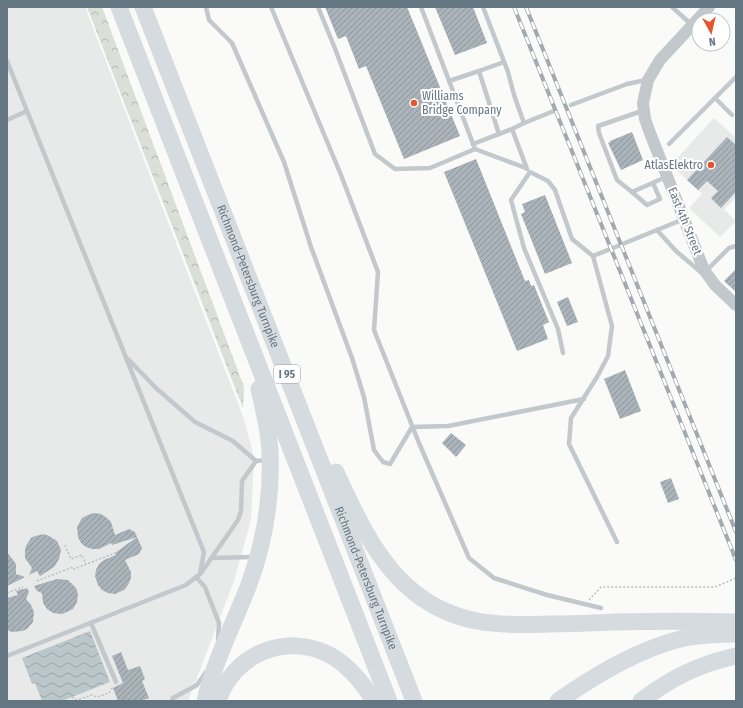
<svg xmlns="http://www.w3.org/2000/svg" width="743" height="708" font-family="'Fira Sans Condensed',sans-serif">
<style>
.built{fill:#e8e9e9}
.forest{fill:url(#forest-crowns)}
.water{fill:url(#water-waves)}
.building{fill:url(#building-hatch)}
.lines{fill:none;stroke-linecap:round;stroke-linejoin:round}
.path{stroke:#bbbfc2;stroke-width:1.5;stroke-dasharray:2 2;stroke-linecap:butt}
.service{stroke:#c3c8cc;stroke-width:4.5}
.tertiary{stroke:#c3c8cc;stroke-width:12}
.motorway{stroke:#d6dbdf;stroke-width:17}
.rail-casing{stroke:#a2aab0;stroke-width:4}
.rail{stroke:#fff;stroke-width:2.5;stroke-dasharray:8;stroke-linecap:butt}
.poi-dot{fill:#e4572e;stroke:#fff;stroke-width:1.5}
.labels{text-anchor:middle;stroke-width:4;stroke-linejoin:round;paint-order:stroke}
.shield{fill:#fff;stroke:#939fa8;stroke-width:1}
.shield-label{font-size:11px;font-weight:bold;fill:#657683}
.poi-label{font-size:12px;fill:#657683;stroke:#fff;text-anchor:start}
.street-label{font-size:12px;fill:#657683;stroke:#fff}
</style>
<defs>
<pattern id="forest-crowns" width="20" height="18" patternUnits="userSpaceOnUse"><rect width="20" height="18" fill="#dadfd7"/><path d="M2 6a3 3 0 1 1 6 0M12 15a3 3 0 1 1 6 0" fill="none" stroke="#b4b9b4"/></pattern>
<pattern id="water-waves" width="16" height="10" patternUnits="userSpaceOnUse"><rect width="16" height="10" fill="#bbc7cb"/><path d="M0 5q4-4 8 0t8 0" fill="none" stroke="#9ca6aa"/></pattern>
<pattern id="building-hatch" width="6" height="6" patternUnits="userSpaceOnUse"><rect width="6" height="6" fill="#aab3b9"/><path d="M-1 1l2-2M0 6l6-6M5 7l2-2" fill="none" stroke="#8e969c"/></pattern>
</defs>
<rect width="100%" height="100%" fill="#fafaf8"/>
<!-- built -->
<g class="built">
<path d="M7,7H85L244,419L254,457L251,520L234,581L188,701H7Z"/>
<path d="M714,118L736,138V197L724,210L736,221L720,237L689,208L702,194L671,165Z"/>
</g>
<!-- forest -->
<path class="forest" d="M87,7H102L244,387L243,408Z"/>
<!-- water -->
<path class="water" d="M90,631L110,682L62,701H42L35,683L32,684L22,658Z"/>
<!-- building -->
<g class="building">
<path d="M325,7H407L460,136L404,159L366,66L359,69L346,36L338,39Z"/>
<path d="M435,7H473L487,43L455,55Z"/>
<path d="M632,132L643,160L621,170L608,143L610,142V141Z"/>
<path d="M727,137L736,145V192L721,208L711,198L718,191L707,181L698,190L687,180Z"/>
<path d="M476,159L525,281L529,280L531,286L534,285L549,322L543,325L548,339L517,351L444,172Z"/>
<path d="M545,195L572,263L545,274L521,214L525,212L522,204Z"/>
<path d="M736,269V292L724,281Z"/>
<path d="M568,297L578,322L567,326L557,302Z"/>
<path d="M625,370L641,411L620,419L604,379Z"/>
<path d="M451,433L466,445L456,457L442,443Z"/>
<path d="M671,478L679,499L668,503L660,482Z"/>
<path d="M94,513L101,514L107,518L111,522L115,535L129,529L135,532L137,537L112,545L111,543L99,549H92L86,547L81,543L78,537L77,527L82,518L88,515Z"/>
<path d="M44,534L49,536L57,541L61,550L59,559L54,567L40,576L37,571L29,575L32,568L25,558V550L26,546L31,538L35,536Z"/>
<path d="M137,537L142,548L139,554L125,560L131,572V578L128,585L124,590L115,594L108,593L102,590L98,585L95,576L96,570L99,564L104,560L116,555L115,553Z"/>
<path d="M7,552L16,564V574L25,577L7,586Z"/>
<path d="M57,579L68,580L76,588L78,594L77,602L73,609L62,614L53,613L47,609L43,603L42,593L37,591L34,586Z"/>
<path d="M27,588L29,592L26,599L31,605L34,612L33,622L27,629L22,631L12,632L7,630V598L18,595L16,591Z"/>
<path d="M121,652L128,670L140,666L145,679L142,681L149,698L141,701H118L113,688L123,683L112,656Z"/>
</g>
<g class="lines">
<!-- path -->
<g class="path">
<path d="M65,545L71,559L82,555L86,564"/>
<path d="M37,581L73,567L74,569L115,553"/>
<path d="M7,593L23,587"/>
<path d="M589,600L601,587H715L736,578"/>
<path d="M72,697L77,700L92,695L97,697L109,693L113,687"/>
</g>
<!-- service -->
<g class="service">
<path d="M206,7L209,20L232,43L284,162L311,247L352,358L364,397L374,450L383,462L390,464L412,427L448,426L584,399"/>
<path d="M271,7L341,175L378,272L374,330L419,443L469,558L494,578L547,595L601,608"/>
<path d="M318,7L334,46L375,154L395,169L430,168L475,149L526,168"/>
<path d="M421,7L475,149"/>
<path d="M483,7L508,72L514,95L524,123L512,129L527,169"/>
<path d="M672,7L692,25"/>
<path d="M7,61L204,552L200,574L186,585L7,656"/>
<path d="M479,71L504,62"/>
<path d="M449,81L479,71L499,134"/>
<path d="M715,98L732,115"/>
<path d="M571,105L627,84L646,80"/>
<path d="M642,111L598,126L599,133L617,180L632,192L666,177"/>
<path d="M7,120L27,111"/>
<path d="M524,123L554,111"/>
<path d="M473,144L512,129"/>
<path d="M669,144L736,77"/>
<path d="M632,192L647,205L660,199L653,183"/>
<path d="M657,230L676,251L703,274"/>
<path d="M593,256L684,219"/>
<path d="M706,271L729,248L736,246"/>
<path d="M563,353L558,329L524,248L511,200L530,172L548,181L555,190L572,239L593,256L612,326L608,356L597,377L571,418L569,444L617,542"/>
<path d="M128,359L156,388L195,422L233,441L256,461"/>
<path d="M211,558L254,557"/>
<path d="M201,573L238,520L241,511L242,481L256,461L266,460"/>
<path d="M196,577L205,587L219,623L218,639"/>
<path d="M91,623L116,682"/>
<path d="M172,701L173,698L197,685L206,672"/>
</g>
<!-- tertiary -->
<path class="tertiary" d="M709,7L660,60L648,80L643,103L645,119L650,133L704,270L715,285L736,305"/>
<!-- motorway -->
<g class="motorway">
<path d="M119,7L389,701"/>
<path id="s1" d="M143,7L414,701"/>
<path d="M336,472C356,516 377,563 415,593C456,625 498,626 548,624C570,624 592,623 615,622C655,621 695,621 736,622"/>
<path d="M205,701C214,662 233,625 248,587C264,544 272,498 270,452C269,431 264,410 259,389"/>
<path d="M218,701C233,654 286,632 330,655C349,666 363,683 374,701"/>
<path d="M558,701C596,675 638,649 684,638C701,635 719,634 736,634"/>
<path d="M641,701C671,678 699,664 736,656"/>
</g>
<defs>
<g id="rail">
<path d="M514,7L736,560"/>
<path d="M526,7L736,532"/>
</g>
</defs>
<!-- rail casing -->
<use href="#rail" class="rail-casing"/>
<!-- rail -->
<use href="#rail" class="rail"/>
</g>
<!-- markers -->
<g class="poi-dot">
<circle cx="414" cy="103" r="4"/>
<circle cx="711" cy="165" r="4"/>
</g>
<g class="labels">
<!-- shield labels -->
<rect class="shield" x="274" y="365" width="26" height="18" rx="3"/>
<g class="shield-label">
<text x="287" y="378">I 95</text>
</g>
<!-- poi labels -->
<g class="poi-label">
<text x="422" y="100">Williams<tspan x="422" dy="14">Bridge Company</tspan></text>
<text x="703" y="169" text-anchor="end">AtlasElektro</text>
</g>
<!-- street labels -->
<g class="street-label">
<text transform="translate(685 221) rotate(68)" y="4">East 4th Street</text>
<text dy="4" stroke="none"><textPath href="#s1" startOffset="289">Richmond-Petersburg Turnpike</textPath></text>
<text dy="4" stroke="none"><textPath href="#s1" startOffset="613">Richmond-Petersburg Turnpike</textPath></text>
</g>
</g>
<!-- border -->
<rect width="743" height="708" fill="none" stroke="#657683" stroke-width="16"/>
<!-- north arrow -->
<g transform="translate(711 32) rotate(172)"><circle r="19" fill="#ffffff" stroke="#c1c8cd"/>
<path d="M0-3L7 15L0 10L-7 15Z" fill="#e4572e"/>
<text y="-6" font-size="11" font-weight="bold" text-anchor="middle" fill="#657683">N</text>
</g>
</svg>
